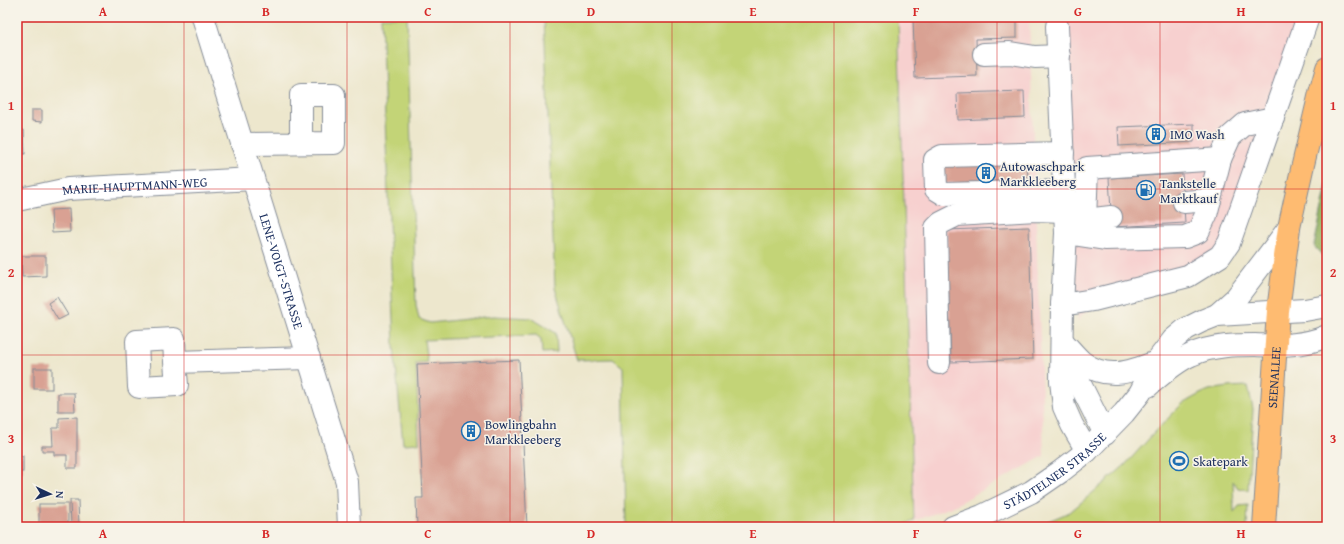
<svg xmlns="http://www.w3.org/2000/svg" width="1344" height="544" font-family="'Gentium Book Plus',serif">
<style>
.built{fill:#f7d0cf}
.green{fill:#c3d477;stroke:#6f826a}
.forest{fill:#9ab668;stroke:#5a7263}
.building{fill:#d9a193}
.lines{fill:none;stroke-linecap:round;stroke-linejoin:round}
.minor-casing{stroke:#848b96;stroke-width:24}
.major-casing{stroke:#848b96;stroke-width:24}
.minor{stroke:#fff;stroke-width:22}
.major{stroke:#febb71;stroke-width:22}
.grid{fill:none;stroke:#d62828;stroke-width:1;stroke-opacity:0.55}
.labels{text-anchor:middle;stroke-width:3;stroke-linejoin:round;paint-order:stroke}
.poi-label{font-size:13px;fill:#1b2f5e;stroke:#f7f3e8;text-anchor:start}
.street-label{font-size:13px;fill:#1b2f5e;stroke:#f7f3e8}
.neatline{fill:none;stroke:#d62828;stroke-width:1.5}
.grid-label{font-size:13px;text-anchor:middle;font-weight:bold;fill:#d62828}
</style>
<rect width="100%" height="100%" fill="#f7f3e8"/>
<filter id="ink" filterUnits="userSpaceOnUse"><feTurbulence type="fractalNoise" baseFrequency=".025" numOctaves="2"/><feDisplacementMap in="SourceGraphic" scale="8" xChannelSelector="R" yChannelSelector="G"/><feConvolveMatrix kernelMatrix="1 2 1 2 8 2 1 2 1" color-interpolation-filters="sRGB"/></filter>
<filter id="wash" filterUnits="userSpaceOnUse"><feTurbulence type="fractalNoise" baseFrequency=".012" numOctaves="4" result="noise"/><feDisplacementMap in="SourceGraphic" scale="16" xChannelSelector="R" yChannelSelector="G"/><feGaussianBlur stdDeviation="0.9" result="paint"/><feColorMatrix in="noise" values="0 0 0 0 0 0 0 0 0 0 0 0 0 0 0 0 0 1.4 0 .05"/><feComposite in="paint" operator="in"/></filter>
<g filter="url(#wash)">
<rect width="100%" height="100%" fill="#ede7cd"/>
<!-- built -->
<g class="built">
<path d="M898,17H1029L1044,456L954,506L914,521Z"/>
<path d="M1064,17H1315L1234,246L1085,312L1080,317L1078,322Z"/>
</g>
<!-- green -->
<g class="green">
<path d="M381,17H407L416,305L419,319L430,323L493,316L531,318L556,333L557,352L542,353L541,339L536,335L424,340L427,362L416,363L419,443L403,444L394,346Z"/>
<path d="M544,17H898L914,521L897,527H626L623,367L613,359L577,360L555,288Z"/>
<path d="M1248,386L1253,409L1248,490L1238,488L1233,481L1234,512L1239,506L1248,505L1247,527H1034L1070,512L1124,466L1156,431L1182,404L1200,394L1209,390L1229,387Z"/>
</g>
<!-- forest -->
<path class="forest" d="M1327,185V261L1314,246Z"/>
<g id="blocks">
<!-- building -->
<g class="building">
<path d="M913,17H1017V38L976,39L977,76L915,78Z"/>
<path d="M1024,91L1025,117L958,120L957,93Z"/>
<path d="M32,110H42V122L32,121Z"/>
<path d="M1194,124V142L1119,146L1118,127Z"/>
<path d="M24,130L25,154H17V131Z"/>
<path d="M1027,162L1028,180L944,183V165Z"/>
<path d="M1182,174L1185,223L1112,227L1109,178Z"/>
<path d="M69,209L70,232L52,233L51,210Z"/>
<path d="M1029,227L1033,359L951,362L947,230Z"/>
<path d="M21,256H46V276L22,277Z"/>
<path d="M57,297L68,315L58,320L48,303Z"/>
<path d="M519,360L527,527H417L416,498H423L417,364Z"/>
<rect x="34" y="368" width="18" height="21"/>
<path d="M58,393H74L75,411H58Z"/>
<path d="M77,417V468H67V455H54V451H42V446H53L52,428H59V418Z"/>
<rect x="17" y="456" width="6" height="16"/>
<path d="M70,500H78L79,526H71Z"/>
<rect x="39" y="504" width="29" height="23"/>
</g>
</g>
</g>
<g filter="url(#ink)">
<use href="#blocks" fill-opacity="0" stroke="#848b96" stroke-width="1"/>
<g class="lines">
<defs>
<g id="minor">
<path id="s1" d="M203,17L347,482L349,527"/>
<path d="M1057,26L1066,233L1062,305L1061,381L1064,407L1072,425L1087,451"/>
<path d="M984,54L1010,53L1035,57L1059,56"/>
<path d="M242,144L334,143V95H301V143"/>
<path d="M1063,153L942,156L935,160L936,189L944,194L1064,191"/>
<path id="s2" d="M17,200L68,189L253,179"/>
<path d="M1184,202L1210,200"/>
<path d="M1085,220L1087,168L1220,159"/>
<path d="M1073,228L1085,220L1111,217"/>
<path d="M1066,233L1105,239L1185,237L1198,232L1206,215L1220,159L1230,137L1245,124L1273,118"/>
<path d="M1062,305L1093,300L1188,276L1220,256L1229,243L1308,17"/>
<path d="M1217,315L1236,298L1289,228"/>
<path d="M1062,341C1069,348 1075,356 1082,362C1107,381 1130,372 1156,362"/>
<path d="M1065,348L1078,380L1105,434"/>
<path d="M175,362L177,385L139,387L137,341L174,339L175,362L309,358"/>
<path d="M939,363L936,228L941,223L957,215L1036,210L1065,211"/>
<path d="M1148,386C1161,375 1175,362 1191,355C1233,335 1284,355 1327,336"/>
<path id="s3" d="M953,527L982,516L1031,492L1060,472L1087,451L1124,413L1140,393L1156,362L1173,340L1186,329L1202,321L1217,315L1305,310L1327,306"/>
</g>
<g id="major">
<path id="s4" d="M1264,527L1278,311L1284,264L1289,228L1302,169L1320,93L1327,68"/>
</g>
</defs>
<!-- minor casing -->
<use href="#minor" class="minor-casing"/>
<!-- major casing -->
<use href="#major" class="major-casing"/>
<!-- minor -->
<use href="#minor" class="minor"/>
<!-- major -->
<use href="#major" class="major"/>
</g>
</g>
<!-- grid -->
<path class="grid" d="M184,17V527M347,17V527M510,17V527M672,17V527M834,17V527M997,17V527M1160,17V527M17,189H1327M17,355H1327"/>
<!-- icons -->
<defs>
<symbol id="building-ring" viewBox="-11 -11 22 22"><circle r="9.5" fill="#f7f3e8" stroke="#1f6fb2" stroke-width="1.5"/><path d="M-4-6H4V6H1V3H-1V6H-4ZM-2.5-4.3h1.7v1.8h-1.7ZM.8-4.3h1.7v1.8H.8ZM-2.5-1h1.7V.8h-1.7ZM.8-1h1.7V.8H.8Z" fill="#1f6fb2"/></symbol>
<symbol id="fuel-ring" viewBox="-11 -11 22 22"><circle r="9.5" fill="#f7f3e8" stroke="#1f6fb2" stroke-width="1.5"/><path d="M-5.5-6h7V0h2V4h1.3V-2.5L3-4.5l.8-.8L6-3V5H2.5V1h-1V6h-7ZM-4.2-4.7v3.2H.2V-4.7Z" fill="#1f6fb2"/></symbol>
<symbol id="stadium-ring" viewBox="-11 -11 22 22"><circle r="9.5" fill="#f7f3e8" stroke="#1f6fb2" stroke-width="1.5"/><path d="M0-5a6.5 5 0 1 0 0 10a6.5 5 0 1 0 0-10ZM-3.5-1.8h7v3.6h-7Z" fill="#1f6fb2"/></symbol>
</defs>
<g fill-rule="evenodd">
<use href="#building-ring" x="1145" y="123" width="22" height="22"/>
<use href="#building-ring" x="975" y="162" width="22" height="22"/>
<use href="#fuel-ring" x="1135" y="179" width="22" height="22"/>
<use href="#building-ring" x="460" y="420" width="22" height="22"/>
<use href="#stadium-ring" x="1168" y="450" width="22" height="22"/>
</g>
<g class="labels">
<!-- poi labels -->
<g class="poi-label">
<text x="1170" y="139">IMO Wash</text>
<text x="1000" y="171">Autowaschpark<tspan x="1000" dy="15">Markkleeberg</tspan></text>
<text x="1160" y="188">Tankstelle<tspan x="1160" dy="15">Marktkauf</tspan></text>
<text x="485" y="429">Bowlingbahn<tspan x="485" dy="15">Markkleeberg</tspan></text>
<text x="1193" y="466">Skatepark</text>
</g>
<!-- street labels -->
<g class="street-label">
<text dy="5" stroke="none"><textPath href="#s2" startOffset="119">MARIE-HAUPTMANN-WEG</textPath></text>
<text dy="5" stroke="none"><textPath href="#s1" startOffset="266">LENE-VOIGT-STRASSE</textPath></text>
<text dy="5" stroke="none"><textPath href="#s4" startOffset="150">SEENALLEE</textPath></text>
<text dy="5" stroke="none"><textPath href="#s3" startOffset="117">STÄDTELNER STRASSE</textPath></text>
</g>
</g>
<!-- margin -->
<rect width="1344" height="544" fill="none" stroke="#f7f3e8" stroke-width="44"/>
<!-- north arrow -->
<g transform="translate(50 494) rotate(94)" stroke="#f7f3e8" stroke-width="3" paint-order="stroke">
<path d="M0-3L7 15L0 10L-7 15Z" fill="#1b2f5e"/>
<text y="-6" font-size="11" font-weight="bold" text-anchor="middle" fill="#1b2f5e">N</text>
</g>
<rect x="22" y="22" width="1300" height="500" class="neatline"/>
<g class="grid-label">
<text x="103" y="16">A</text>
<text x="266" y="16">B</text>
<text x="428" y="16">C</text>
<text x="591" y="16">D</text>
<text x="753" y="16">E</text>
<text x="916" y="16">F</text>
<text x="1078" y="16">G</text>
<text x="1241" y="16">H</text>
<text x="11" y="110">1</text>
<text x="1333" y="110">1</text>
<text x="11" y="277">2</text>
<text x="1333" y="277">2</text>
<text x="11" y="443">3</text>
<text x="1333" y="443">3</text>
<text x="103" y="538">A</text>
<text x="266" y="538">B</text>
<text x="428" y="538">C</text>
<text x="591" y="538">D</text>
<text x="753" y="538">E</text>
<text x="916" y="538">F</text>
<text x="1078" y="538">G</text>
<text x="1241" y="538">H</text>
</g>
</svg>
